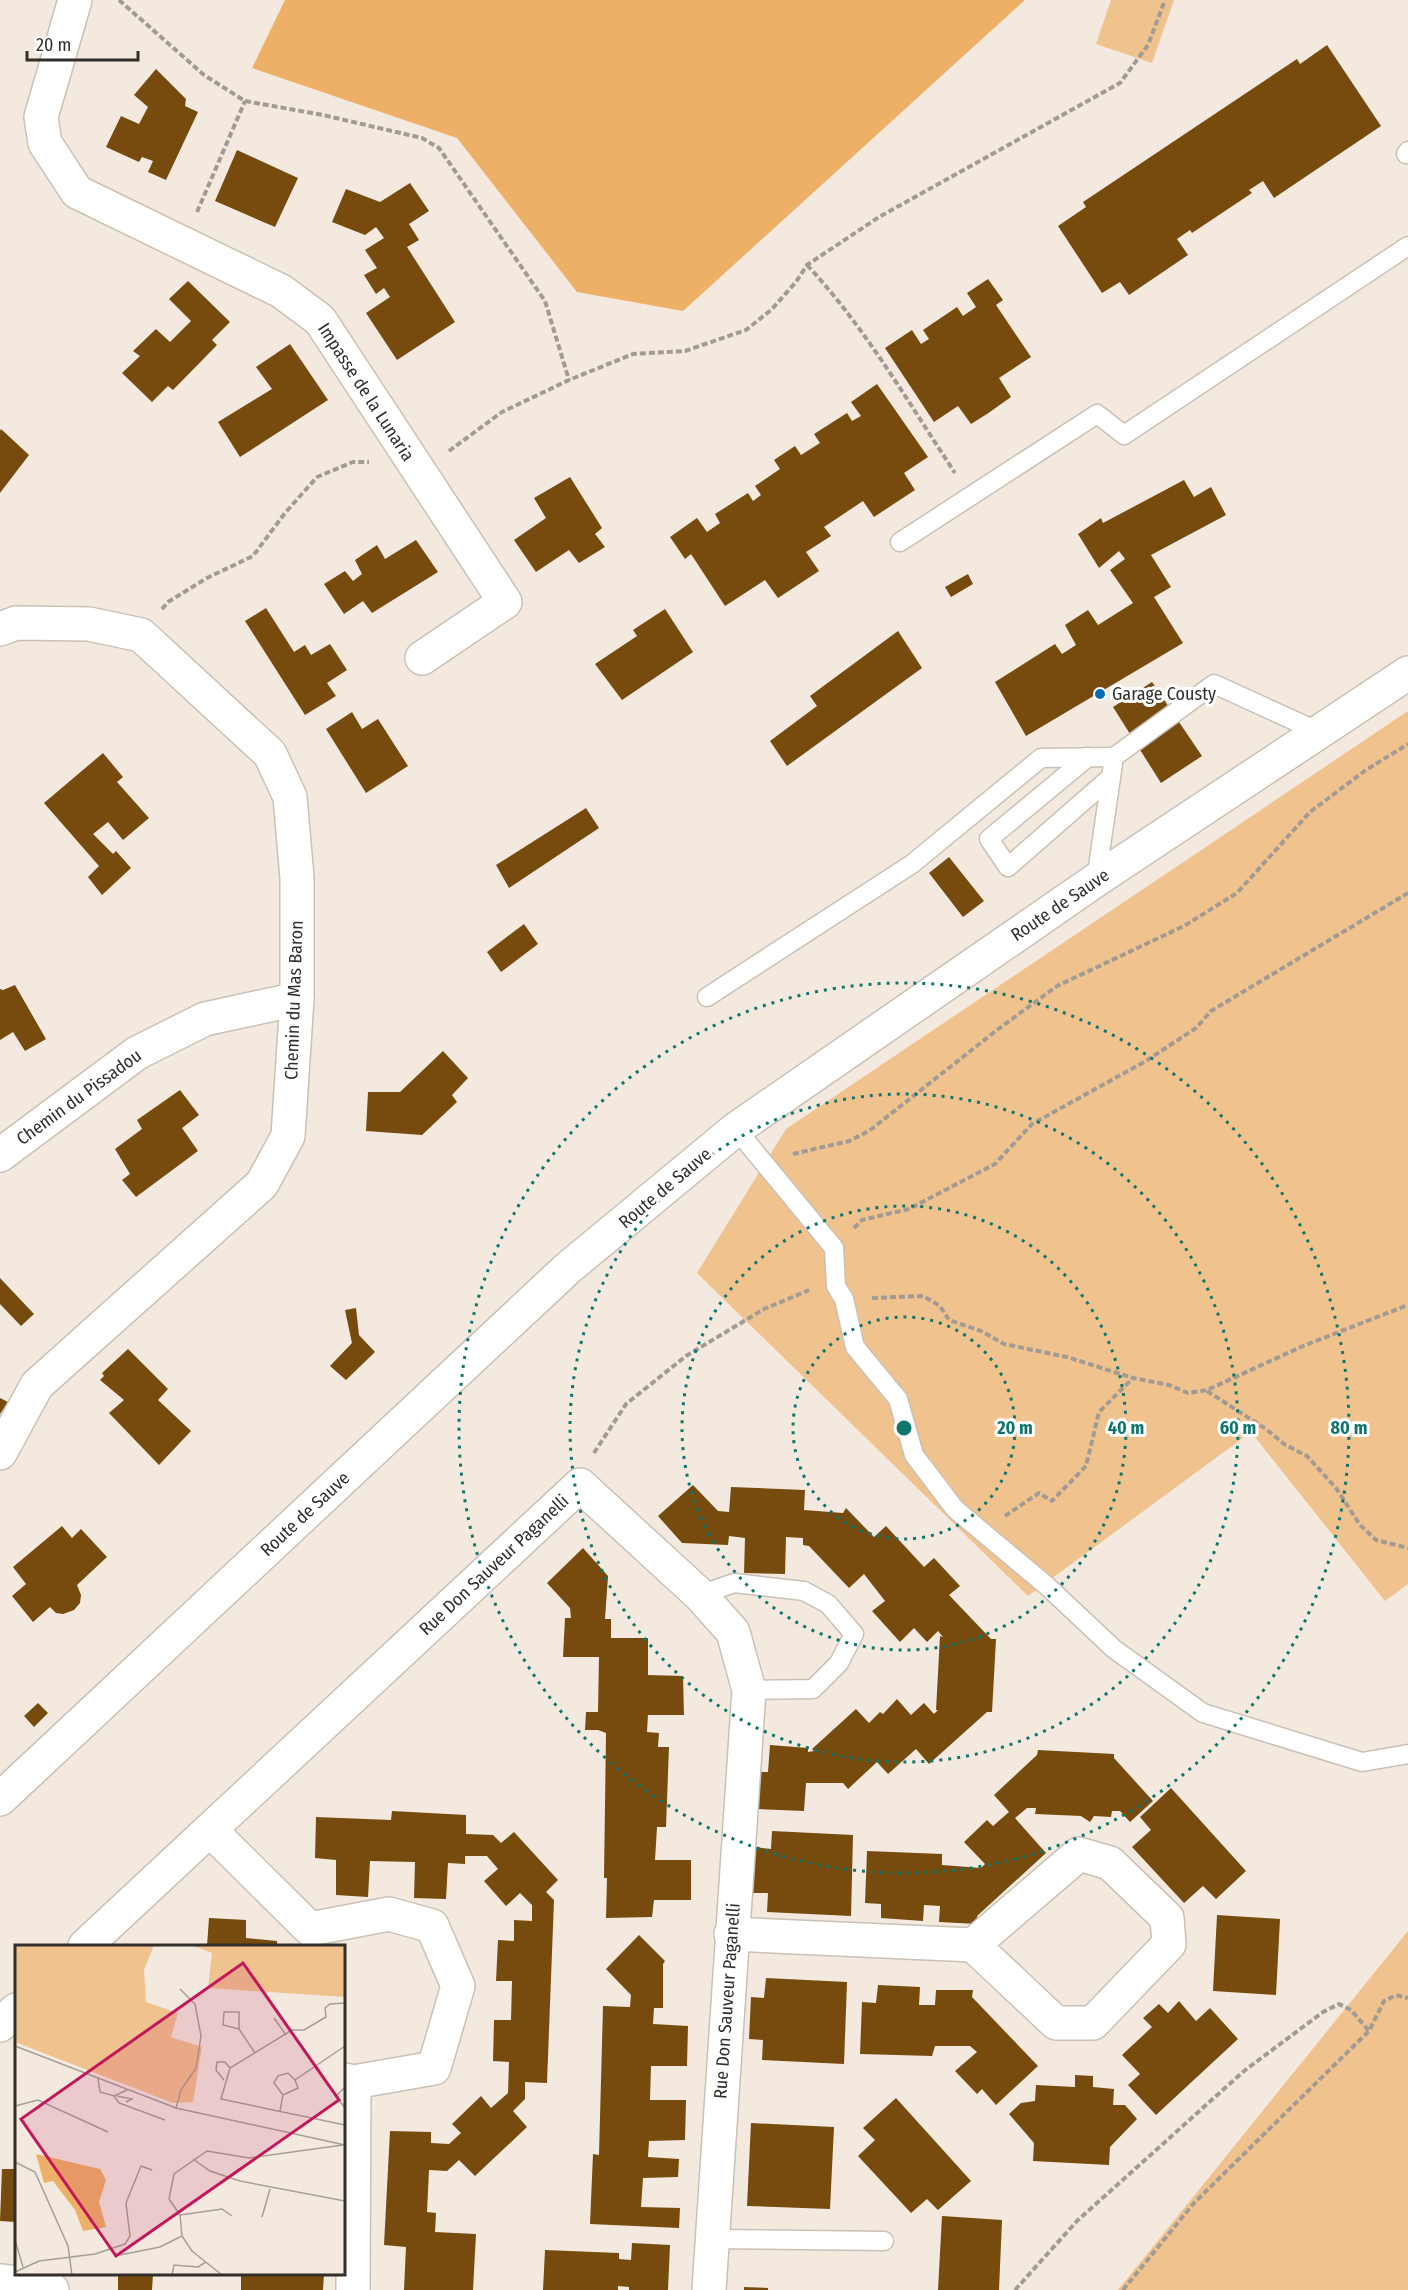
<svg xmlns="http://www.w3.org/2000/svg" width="1408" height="2290" font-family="'Fira Sans Condensed',sans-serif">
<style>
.green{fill:#f0c28e}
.water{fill:#eeb067}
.building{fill:#774b0d}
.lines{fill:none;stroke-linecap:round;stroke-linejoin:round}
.lane-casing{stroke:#cac1b6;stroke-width:21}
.street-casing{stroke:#cac1b6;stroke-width:36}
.primary-casing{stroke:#cac1b6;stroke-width:36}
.path{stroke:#a29b94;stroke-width:4;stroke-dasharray:6 3;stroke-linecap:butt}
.lane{stroke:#fff;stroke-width:18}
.street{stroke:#fff;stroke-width:33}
.primary{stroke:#fff;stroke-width:33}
.ring{fill:none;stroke:#0f766e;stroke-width:3;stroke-dasharray:3 6}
.poi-dot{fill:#026cb7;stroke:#fff;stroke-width:2}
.labels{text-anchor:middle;stroke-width:6;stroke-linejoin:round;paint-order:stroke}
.street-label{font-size:18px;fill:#322f2b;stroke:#fff}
.poi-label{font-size:18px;fill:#322f2b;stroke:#fff;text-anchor:start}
.inset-road{fill:none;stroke:#a69f97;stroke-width:1.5}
.view{fill:#c2185b;fill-opacity:0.15;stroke:#c2185b;stroke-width:3}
.inset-edge{fill:none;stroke:#322f2b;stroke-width:3}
.centre{fill:#0f766e;stroke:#fff;stroke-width:3}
.ring-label{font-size:18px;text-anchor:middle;font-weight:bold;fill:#0f766e;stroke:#fff;stroke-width:6;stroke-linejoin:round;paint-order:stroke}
</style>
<rect width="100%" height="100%" fill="#f3e9df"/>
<!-- green -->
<g class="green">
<path d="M1111,0H1174L1152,63L1096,44Z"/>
<path d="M1408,711V1584L1385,1601L1251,1432L1028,1596L697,1273L786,1129Z"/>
<path d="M1408,1931V2290H1118Z"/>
</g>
<!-- water -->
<path class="water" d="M285,0H1025L683,311L577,292L457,138L252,68Z"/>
<!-- building -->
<g class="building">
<path d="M1327,45L1381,126L1274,198L1263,181L1249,190L1252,193L1192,233L1190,230L1177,239L1188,255L1129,295L1120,282L1102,293L1058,226L1086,207L1083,202L1297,59L1300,64Z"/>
<path d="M156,69L186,99L185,106L198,112L166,180L148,172L153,161L142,157L139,162L106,147L121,116L139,124L148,107L134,95Z"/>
<path d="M237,150L298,178L275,227L215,201Z"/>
<path d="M410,183L429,211L409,224L419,240L407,247L455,322L397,360L366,313L390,297L384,288L376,294L364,275L377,268L365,250L384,238L376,227L365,235L332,222L346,189L380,202Z"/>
<path d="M988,279L1003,300L996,305L1031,357L999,378L1011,397L987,414L971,424L958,406L934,422L885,348L912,330L921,344L929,339L923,330L957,307L963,316L976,307L967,293Z"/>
<path d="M188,281L230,322L212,340L217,345L173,390L168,386L152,402L122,373L140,356L133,351L156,329L170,342L191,321L169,299Z"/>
<path d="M290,344L328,400L240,457L218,422L272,389L256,367Z"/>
<path d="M877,384L928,457L904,473L915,490L874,517L863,501L824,527L831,536L806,552L819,571L778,598L765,580L725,606L691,554L685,559L670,537L697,518L707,532L720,523L715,514L748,493L753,501L761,495L755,486L780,469L774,460L795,446L801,455L820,443L814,434L847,413L852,421L861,416L851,402Z"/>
<path d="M1,429L29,455L0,493V431Z"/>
<path d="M570,477L602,528L595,534L605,547L579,563L569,550L536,572L514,540L546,518L534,498Z"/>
<path d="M1184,480L1194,497L1211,487L1226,515L1151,555L1171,587L1154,597L1183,643L1026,736L995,682L1055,644L1062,654L1076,645L1065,625L1088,610L1098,625L1133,603L1110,570L1125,559L1119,551L1099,568L1078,534L1101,518L1103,523Z"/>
<path d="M416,540L438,572L372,613L363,601L344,614L324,584L345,571L353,581L362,574L355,560L377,545L385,559Z"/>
<path d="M968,574L973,584L951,597L945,587Z"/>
<path d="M266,608L294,652L305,645L311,655L330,644L347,670L327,683L336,696L305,715L245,621Z"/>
<path d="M665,609L693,652L622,700L595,664L637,636L633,630Z"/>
<path d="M898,631L922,668L787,766L770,741L817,706L810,696Z"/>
<path d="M1152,682L1202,756L1161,783L1113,707Z"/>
<path d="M352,712L362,729L378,719L408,766L366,793L326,729Z"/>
<path d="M103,753L123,777L117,782L149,818L123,840L108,822L93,834L113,854L116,851L131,868L102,895L88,877L99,866L44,803Z"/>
<path d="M586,808L599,828L509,888L496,865Z"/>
<path d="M949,857L984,901L963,917L929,873Z"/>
<path d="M524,924L538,944L501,972L487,952Z"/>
<path d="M15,985L46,1039L25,1051L13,1032L0,1040V989L3,990Z"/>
<path d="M443,1051L468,1078L452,1095L457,1102L422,1135L366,1131L368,1092H400Z"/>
<path d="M180,1090L199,1115L182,1128L198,1151L136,1197L122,1180L130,1174L115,1149L142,1129L137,1120Z"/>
<path d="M0,1278L34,1314L21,1326L0,1304Z"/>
<path d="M356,1308L359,1335L375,1352L346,1380L330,1366L352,1343L345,1310Z"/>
<path d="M128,1349L168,1389L158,1400L191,1431L159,1465L109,1413L124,1400L100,1380L104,1376L102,1373Z"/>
<path d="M0,1398L8,1402L0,1414Z"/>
<path d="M693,1485L718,1511L729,1512L731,1487L805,1490L804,1510L843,1513L846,1508L874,1537L886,1526L924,1567L934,1558L960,1586L949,1595L991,1639H996L992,1712H987L929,1764L916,1749L888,1774L877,1762L848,1789L843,1783H806L804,1811L757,1809L758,1772H768L770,1745L808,1748V1752L814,1751L812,1749L856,1709L869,1723L880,1712L883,1714L897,1699L911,1715L924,1703L934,1714L938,1710H936L940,1636L943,1637L938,1631L927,1642L914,1628L900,1642L872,1611L885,1601L864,1574L849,1588L809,1546L803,1545V1538L786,1537L785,1574L744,1573L745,1538L729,1536L728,1545L682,1543L658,1516Z"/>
<path d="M62,1526L72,1538L81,1529L107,1557L77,1585L81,1595L80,1603L74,1610L63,1614L56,1613L50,1607L33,1622L12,1596L26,1584L13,1567Z"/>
<path d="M583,1548L608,1576L605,1619H611V1638H648V1675L683,1676L684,1715H648L647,1732L659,1733L658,1747H669L666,1827H657L655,1860H691V1900H654L652,1917L606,1918L607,1878H604L606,1733L598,1730H585L586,1712H598L599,1657H563L565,1618H571L570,1608L547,1583Z"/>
<path d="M38,1703L48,1713L34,1727L24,1716Z"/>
<path d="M1038,1750L1114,1754V1758L1153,1801L1130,1822L1120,1811H1112L1111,1817L1094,1816L1090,1822L1081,1816L1035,1814L1036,1808H1027L1015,1818L1046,1853L977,1916V1924L939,1922L940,1906L924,1905L923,1921L881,1918V1904L865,1903L867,1851L942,1854V1865L981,1868L985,1864L964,1842L987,1820L993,1826L1009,1812L994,1795L1037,1755Z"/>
<path d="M1171,1788L1246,1871L1216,1899L1203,1886L1184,1903L1132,1847L1151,1830L1140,1817Z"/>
<path d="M392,1811L466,1815V1834L493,1835L501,1843L514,1832L558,1880L546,1892L554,1900L547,2083L525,2082V2099L513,2111L527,2127L475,2176L459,2160L447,2171L429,2170L427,2212L436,2213L435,2232L476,2234L473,2290H404L406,2247L384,2245L390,2131L431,2132V2143L449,2144L461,2133L452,2124L481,2096L491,2108L508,2093L509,2062L493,2061L494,2020H511L512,1981H496L498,1940L514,1941V1920L532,1921V1905L520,1893L506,1906L484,1881L498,1869L487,1856H465V1864L448,1863L446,1899L414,1898L415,1862L370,1861L368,1897L336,1895V1860L315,1858L316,1817L391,1820Z"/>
<path d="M772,1831L853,1835L851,1916L767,1912L768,1893H753L755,1847L771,1849Z"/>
<path d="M1217,1915L1280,1919L1276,1995L1213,1991Z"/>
<path d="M209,1918L246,1920V1938L277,1941V1946H207Z"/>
<path d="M639,1935L665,1961L663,1964V2008H654L653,2024L688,2026L687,2066H651L650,2100H686L685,2140L649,2141L648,2157L679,2159L678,2177L643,2178L641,2207L680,2208L679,2228L590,2224L593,2154L599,2155L603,2006L630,2007L631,1995L606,1969Z"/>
<path d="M766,1978L847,1982L844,2064L762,2060L763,2040L749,2039L751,1997L764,1998Z"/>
<path d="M878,1985L920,1987L919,2005H935L936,1990H973L972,1997L1038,2066L996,2105L982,2089L977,2094L955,2071L977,2052L970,2046H935L932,2056L860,2054L862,2002L876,2003Z"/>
<path d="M1179,2001L1196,2021L1210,2008L1238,2039L1156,2115L1128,2085L1140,2074L1122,2055L1152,2027L1143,2018L1159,2004L1168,2013Z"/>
<path d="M1075,2075L1093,2076V2087L1114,2089L1113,2105H1125L1137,2119L1110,2147L1109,2165L1033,2161L1034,2143L1009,2114L1021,2103L1035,2101L1036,2085L1075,2087Z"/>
<path d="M896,2098L971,2181L938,2210L927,2199L911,2213L858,2156L875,2140L863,2128Z"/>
<path d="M751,2123L834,2127L830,2209L747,2206Z"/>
<path d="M2,2169H16V2222L0,2221Z"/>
<path d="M942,2216L1002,2220L999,2290H938Z"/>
<path d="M632,2243L670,2245L668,2290H629V2287L618,2286V2290H543L545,2250L619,2253V2259L631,2260Z"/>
<path d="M118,2274H153L152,2290H118Z"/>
<path d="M241,2274H324L323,2290H241Z"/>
<path d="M744,2287L768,2288V2290H744Z"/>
</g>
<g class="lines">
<defs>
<g id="lane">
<path d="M1406,154L1408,151"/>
<path d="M900,542L1097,414L1124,435L1408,246"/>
<path d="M1088,757L989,839L1008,867L1111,777"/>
<path d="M1096,880L1114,757L1214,684L1319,732"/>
<path d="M707,997L912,864L1041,758L1114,757"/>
<path d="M736,1129L834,1248L836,1286L844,1299L855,1347L898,1399L914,1455L955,1509L1047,1586L1114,1649L1203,1713L1362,1762L1408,1754"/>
<path d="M700,1595L734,1583L804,1591L828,1604L854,1634L839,1663L813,1689L749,1690"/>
<path d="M712,2239L884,2241"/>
</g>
<g id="street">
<path d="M75,0L41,117L45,143L77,192L281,291L320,320L505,602L422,658"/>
<path d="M0,629L16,623L89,624L141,635L270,754L290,797L297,878V999L288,1136L262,1184L37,1385L0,1453"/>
<path d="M0,1155L137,1053L205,1019L297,999"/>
<path d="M210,1830L310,1929L389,1914L432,1926L458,1986L434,2068L354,2082"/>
<path d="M731,1934L973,1945L1056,2023H1093L1169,1944L1167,1918L1110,1863L1079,1854L973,1945"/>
<path d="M85,1946L580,1485L700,1595L733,1632L749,1690L709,2290"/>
<path d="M0,2025L16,2010"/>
<path d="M344,2080L354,2082L353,2290"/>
<path d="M0,2281L48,2286L52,2290"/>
</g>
<path id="primary" d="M0,1799L568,1268L736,1129L1096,880L1408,673"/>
</defs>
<!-- lane casing -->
<use href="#lane" class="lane-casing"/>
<!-- street casing -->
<use href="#street" class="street-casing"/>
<!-- primary casing -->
<use href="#primary" class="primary-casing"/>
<!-- path -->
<g class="path">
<path d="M119,0L204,75L245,101L323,115L422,138L439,148L545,301L569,380"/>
<path d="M197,212L245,101"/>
<path d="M807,265C865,327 908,402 955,473"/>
<path d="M449,451L502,412L569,380L633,354L685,351L746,330L771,310L796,282L807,265L879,217L1120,83L1148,45L1165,0"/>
<path d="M162,609L168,602L207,578L253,556L285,513L317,477L353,462H369"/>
<path d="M793,1154L849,1141L869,1131L997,1030L1057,986L1184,926L1237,893L1310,812L1366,770L1408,744"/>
<path d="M854,1228L862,1220L909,1209L995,1164L1032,1124L1146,1061L1196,1028L1211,1011L1408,893"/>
<path d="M872,1298L923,1296L940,1306L949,1320L981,1331L1004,1344L1067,1357L1133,1378L1169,1385L1188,1393L1207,1390L1303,1346L1408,1305"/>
<path d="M1207,1391L1266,1429L1284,1444L1307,1456L1336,1488L1360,1525L1376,1540L1408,1548"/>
<path d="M594,1453L626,1404L686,1356L764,1309L809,1290"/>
<path d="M1005,1516L1039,1493L1052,1501L1086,1466L1099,1412L1133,1378"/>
<path d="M1015,2290L1077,2221L1244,2071L1323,2012L1339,2004L1351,2010L1369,2031"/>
<path d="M1123,2290L1194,2203L1369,2031L1384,2001L1396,1995L1408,1998"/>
</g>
<!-- lane -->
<use href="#lane" class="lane"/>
<!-- street -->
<use href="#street" class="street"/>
<!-- primary -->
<use href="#primary" class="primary"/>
</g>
<!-- distance rings -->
<g class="ring">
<circle cx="904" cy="1428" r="111"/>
<circle cx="904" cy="1428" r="222"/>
<circle cx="904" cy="1428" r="334"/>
<circle cx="904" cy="1428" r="445"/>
</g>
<!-- markers -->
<circle class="poi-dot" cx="1100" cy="694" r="6"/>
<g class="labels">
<!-- street labels -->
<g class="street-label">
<text transform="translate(366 392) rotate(57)" y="6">Impasse de la Lunaria</text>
<text transform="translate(1060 905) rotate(-34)" y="6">Route de Sauve</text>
<text transform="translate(294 1000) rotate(-88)" y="6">Chemin du Mas Baron</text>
<text transform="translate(79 1097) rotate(-36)" y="6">Chemin du Pissadou</text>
<text transform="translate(665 1188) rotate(-40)" y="6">Route de Sauve</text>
<text transform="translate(305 1514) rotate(-43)" y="6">Route de Sauve</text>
<text transform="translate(494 1565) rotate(-43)" y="6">Rue Don Sauveur Paganelli</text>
<text transform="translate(727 2001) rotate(-86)" y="6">Rue Don Sauveur Paganelli</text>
</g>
<!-- poi labels -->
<g class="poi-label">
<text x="1112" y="700">Garage Cousty</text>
</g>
</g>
<!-- overview -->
<g transform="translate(15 1945)">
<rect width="330" height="330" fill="#f3e9df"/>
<path d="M0,0H139L129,25L131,57L163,68L156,92L187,102L178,157L158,158L0,97ZM176,0H330V52L193,43L197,8Z" fill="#f0c28e"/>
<path d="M21,209L85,224L91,235L84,257L91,282L68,286L60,265L38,236L29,238Z" fill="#eeb067"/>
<path class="inset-road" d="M330,58L315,59L310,63L311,72L289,85H277L215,123L206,154L330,180M259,73L271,90M224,84L208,80L209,67H224V84L240,108M0,101L161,163L330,200M83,133L85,147L99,151L112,145M209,135L201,125L202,117H210L215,123M330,142L321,151L330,163M268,150L283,143L280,135L330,101M99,151L104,158L150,175M102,151L117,154L111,157M0,161L23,155L93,187M161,163L166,145L181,123L186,91L180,59L165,44M265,166L268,150L259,138L263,131L273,128L280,135M178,214L195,226L225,236L330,256M0,217L20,227L53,301L57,330M165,270L207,264L217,271M247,272L255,244M0,295L8,322M100,311L145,302L167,291M0,327L24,316L80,309L110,299L115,291L111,258L126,221L137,225M157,330L159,320L183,322L191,317M207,330L177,306L167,291L165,270L154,254L159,229L192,206L234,213L328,200"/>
<path class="view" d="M228,18L324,155L101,311L6,174Z"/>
<rect width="330" height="330" class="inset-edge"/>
</g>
<circle cx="904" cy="1428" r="9" class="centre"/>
<g class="ring-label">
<text x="1015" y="1434">20 m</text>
<text x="1126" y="1434">40 m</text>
<text x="1238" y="1434">60 m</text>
<text x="1349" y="1434">80 m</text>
</g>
<!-- scale -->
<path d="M27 51v9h111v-9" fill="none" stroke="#322f2b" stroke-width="3"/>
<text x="36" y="51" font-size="18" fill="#322f2b" stroke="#ffffff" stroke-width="4.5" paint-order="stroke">20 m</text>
</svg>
